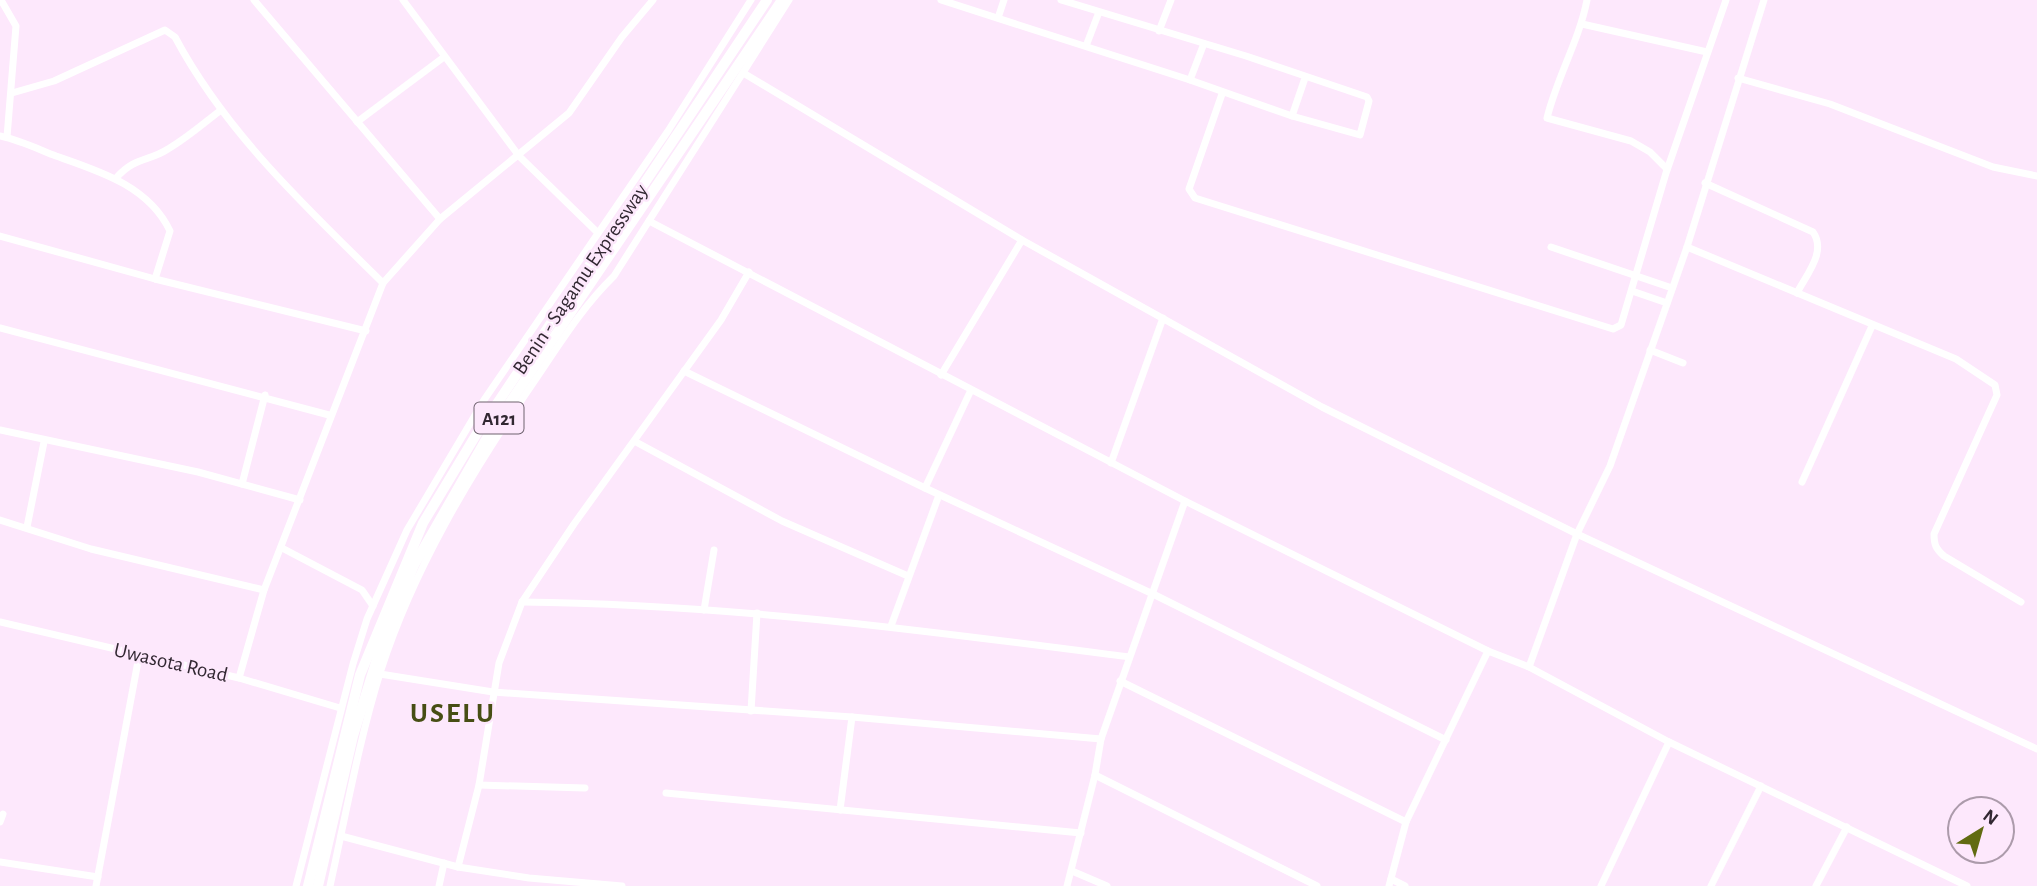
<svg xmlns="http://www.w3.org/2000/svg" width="2037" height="886" font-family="'Alegreya Sans',sans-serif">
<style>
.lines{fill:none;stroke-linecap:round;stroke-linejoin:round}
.minor{stroke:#fff;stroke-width:7}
.trunk{stroke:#fff;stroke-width:10}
.labels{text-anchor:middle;stroke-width:5;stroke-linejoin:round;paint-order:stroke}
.shield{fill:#fde8fc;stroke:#6f626f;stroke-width:2}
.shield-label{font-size:19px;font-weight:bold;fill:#322832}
.street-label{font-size:21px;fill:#322832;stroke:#fde8fc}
.district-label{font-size:28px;font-weight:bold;letter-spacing:2px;fill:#474e14;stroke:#fde8fc}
</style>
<rect width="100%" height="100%" fill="#fde8fc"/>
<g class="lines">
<!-- minor -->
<g class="minor">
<path d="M1,0L16,26L7,137"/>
<path d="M254,0L440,219"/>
<path d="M403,0L519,156L598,233"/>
<path d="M941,0L1190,80L1292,116L1360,135L1369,101L1367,97L1246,56L1061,0"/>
<path d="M1587,0C1579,41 1557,77 1547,118L1631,141L1650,152L1667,169"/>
<path d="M998,18L1004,0"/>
<path d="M1582,24L1707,52"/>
<path d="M1159,31L1171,0"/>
<path d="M1086,46L1099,12"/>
<path d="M745,74L1022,240L1322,407L1577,534L2037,749"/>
<path d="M1738,78L1830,104L1993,167L2037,176"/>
<path d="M1190,80L1203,46"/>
<path d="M12,93L54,81L165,30L175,37C226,133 306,207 383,283"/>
<path d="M1222,94L1189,189L1195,198L1613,329L1621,325L1666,173L1726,0"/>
<path d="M1292,116L1305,78"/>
<path d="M357,122L444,57"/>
<path d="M0,136C19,140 38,149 56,156C99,171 149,186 170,231L155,279"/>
<path d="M116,178C136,156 148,162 168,149C187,138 204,123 221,110"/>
<path d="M1705,183L1813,232C1827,252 1806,275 1797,293"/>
<path d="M649,221L1185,501L1488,651L1529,667L1669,742L1967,886"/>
<path d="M0,236L155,279L366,331"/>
<path d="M1551,247L1672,288"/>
<path d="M1687,247L1956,359L1995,385L1997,395L1934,534C1934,545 1936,549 1944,556L2021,602"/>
<path d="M1632,291L1667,303"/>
<path d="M0,328L329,415"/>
<path d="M1650,350L1683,363"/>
<path d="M684,371L925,488L1153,594L1446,740"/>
<path d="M941,375L1022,240"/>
<path d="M0,430L198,472L300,500"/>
<path d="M636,442L782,521L908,576"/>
<path d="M1111,463L1163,318"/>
<path d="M1802,482L1872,326"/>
<path d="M242,484L265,395"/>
<path d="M925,488L971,390"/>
<path d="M0,520L91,549L264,590"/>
<path d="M27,527L44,442"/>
<path d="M282,548L362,590L373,606"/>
<path d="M522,602C726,604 928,631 1129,657"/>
<path d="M704,610L714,550"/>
<path d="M0,622L239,678L340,708"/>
<path d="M891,626L939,495"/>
<path d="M1529,667L1577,534L1610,466L1687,247L1764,0"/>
<path d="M380,674L493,692L852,717L1101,739"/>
<path d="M239,678L264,590L383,283L440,219L569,113L622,37L653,0"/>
<path d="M1120,681L1406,822"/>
<path d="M751,711L757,613"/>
<path d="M1095,775L1317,886"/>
<path d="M479,785L585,788"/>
<path d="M666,793L1081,833"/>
<path d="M840,810L852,717"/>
<path d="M0,822L3,814"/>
<path d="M341,836L458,867L529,878L622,886"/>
<path d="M0,862L98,877"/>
<path d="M458,867L479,785L499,663L522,602L574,524L721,320L749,272"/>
<path d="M1072,871L1107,886"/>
<path d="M1391,879L1405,886"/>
<path d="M96,886L139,656"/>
<path d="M296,886L353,664L367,619L407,530L484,400L668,131L751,0"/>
<path d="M330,886C346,814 359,740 381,670C413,570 470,475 529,389C556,350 580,309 614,276L789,0"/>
<path d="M439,886L444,863"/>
<path d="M1067,886L1095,775L1101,739L1185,501"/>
<path d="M1389,886L1406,822L1488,651"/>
<path d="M1601,886L1669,742"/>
<path d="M1711,886L1761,786"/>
<path d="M1816,886L1847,827"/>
</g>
<!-- trunk -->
<g class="trunk">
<path d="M308,886L360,675L423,523L476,435L767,0"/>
<path d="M318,886L353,736L382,643L414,565L492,429L782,0"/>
</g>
</g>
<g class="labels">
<!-- shield labels -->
<rect class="shield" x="474.5" y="402.5" width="49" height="31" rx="5"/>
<g class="shield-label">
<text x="499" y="425">A121</text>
</g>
<!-- street labels -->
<g class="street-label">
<text transform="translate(580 279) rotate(-56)" y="7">Benin - Sagamu Expressway</text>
<text transform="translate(171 662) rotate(13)" y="7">Uwasota Road</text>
</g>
<!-- district labels -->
<g class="district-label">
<text x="453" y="722">USELU</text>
</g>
</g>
<!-- north arrow -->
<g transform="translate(1981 830) rotate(37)"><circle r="33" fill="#fde8fc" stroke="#ac9bab" stroke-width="2"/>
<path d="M0-5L12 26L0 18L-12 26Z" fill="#616b11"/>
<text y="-10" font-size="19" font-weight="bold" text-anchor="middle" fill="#322832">N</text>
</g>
</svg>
